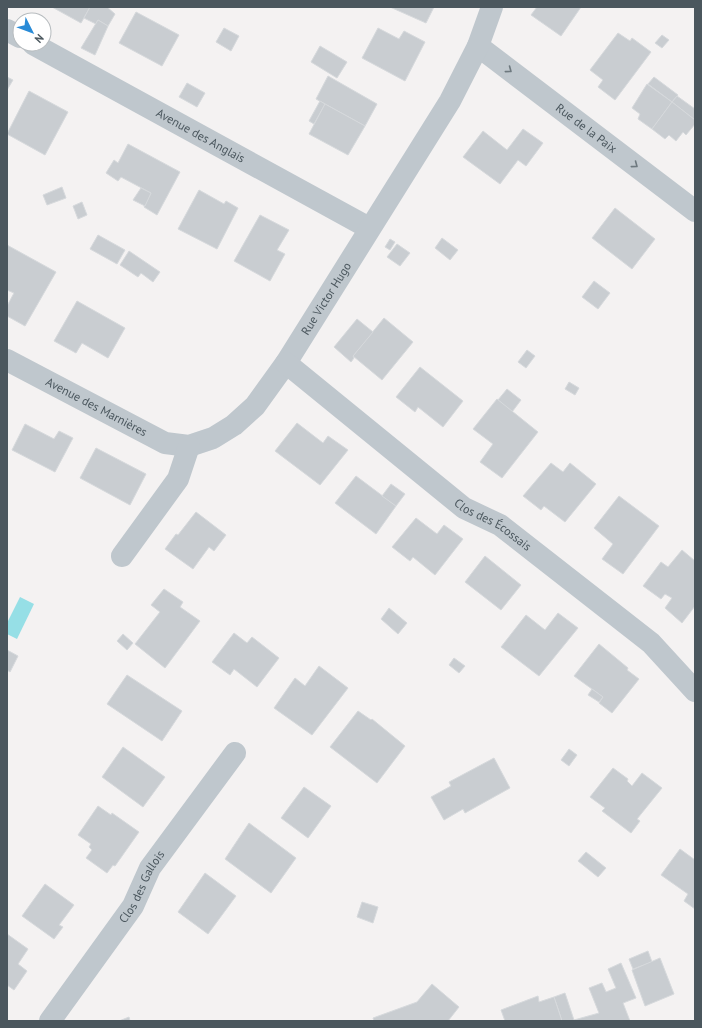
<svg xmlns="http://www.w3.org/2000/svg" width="702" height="1028" font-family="'PT Sans',sans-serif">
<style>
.water{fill:#96dfe6}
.building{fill:#c9cdd1;stroke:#d6d9dc}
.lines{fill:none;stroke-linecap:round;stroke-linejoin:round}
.minor{stroke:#bfc7cd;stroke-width:22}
.oneway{stroke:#6e797f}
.labels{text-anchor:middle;stroke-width:3;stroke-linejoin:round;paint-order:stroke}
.street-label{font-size:12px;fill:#4b575e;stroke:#fff}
</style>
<rect width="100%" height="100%" fill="#f4f2f2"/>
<!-- water -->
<path class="water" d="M20,597L34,604L17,639L7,634V623Z"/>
<!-- building -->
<g class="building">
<path d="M52,7H90L81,23Z"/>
<path d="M90,7H107L115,14L108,26L98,20L96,24L84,18Z"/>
<path d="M390,7H434L426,23Z"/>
<path d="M537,7H581L561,36L531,15Z"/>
<path d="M136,12L179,35L162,66L119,43Z"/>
<path d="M98,20L108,26L95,55L81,48Z"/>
<path d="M224,28L239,36L231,51L216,42Z"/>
<path d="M378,28L399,39L404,31L425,42L405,81L362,58Z"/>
<path d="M618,33L630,41L632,38L651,52L615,100L598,87L603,80L590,70Z"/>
<path d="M662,35L669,40L662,48L655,43Z"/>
<path d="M320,46L347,62L337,78L311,62Z"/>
<path d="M328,76L377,104L365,126L316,99Z"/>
<path d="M7,77L13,80L7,90Z"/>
<path d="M654,77L678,95L672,102L648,84Z"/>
<path d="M187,83L205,93L197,107L179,97Z"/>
<path d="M647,84L672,102L652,129L638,119L640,114L632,108Z"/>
<path d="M29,91L68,112L45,155L7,134Z"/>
<path d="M677,96L695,109V120L672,102Z"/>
<path d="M320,101L325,104L314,124L309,121Z"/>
<path d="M672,102L695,120V124L686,135L683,132L676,141L669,135L665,139L652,129Z"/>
<path d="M325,104L365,126L348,155L309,134Z"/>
<path d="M523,129L543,143L526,166L518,160L500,184L463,157L483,131L507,150Z"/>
<path d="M128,144L180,172L157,215L144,207L151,193L121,177L118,181L106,173L114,160L118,163Z"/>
<path d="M62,187L66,198L47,205L43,195Z"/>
<path d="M141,188L151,193L145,206L133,200Z"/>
<path d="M199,190L224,204L226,201L238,208L217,249L178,229Z"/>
<path d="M82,202L87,215L78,219L73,206Z"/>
<path d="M615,208L655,239L632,269L592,238Z"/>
<path d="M260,215L289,230L277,250L285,254L270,281L234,261Z"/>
<path d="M98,235L125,250L117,264L90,249Z"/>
<path d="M442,238L458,250L450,260L435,248Z"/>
<path d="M390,239L395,242L390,250L385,247Z"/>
<path d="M397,244L410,253L400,266L387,257Z"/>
<path d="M7,245L56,272L25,326L7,316V306L14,293L7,290Z"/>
<path d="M129,251L160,272L153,282L141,273L138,277L120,265Z"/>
<path d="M594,281L610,293L598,309L582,297Z"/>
<path d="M77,301L125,328L108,358L82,343L76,353L54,341Z"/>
<path d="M384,318L413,342L382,380L353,356Z"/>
<path d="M357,319L373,332L353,356L354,358L351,362L334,347Z"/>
<path d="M527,350L535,356L526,368L518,362Z"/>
<path d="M420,367L463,401L443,427L418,407L415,412L396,397Z"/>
<path d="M569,382L579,388L575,395L565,389Z"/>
<path d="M507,389L521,400L512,412L498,400Z"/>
<path d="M497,399L538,432L502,478L480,462L493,444L473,429Z"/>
<path d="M297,423L323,443L328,436L348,450L320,485L275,451Z"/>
<path d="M25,424L54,439L59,431L73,438L55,472L12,450Z"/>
<path d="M96,448L146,474L130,505L80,478Z"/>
<path d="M551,463L563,472L570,463L596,484L565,522L544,506L541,510L523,496Z"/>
<path d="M356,476L396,506L376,534L335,503Z"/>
<path d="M391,484L405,494L396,506L382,496Z"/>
<path d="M619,496L659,526L623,574L602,559L613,544L594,528Z"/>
<path d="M196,512L226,535L214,551L209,547L193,569L165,549L176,534L178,535Z"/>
<path d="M416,518L437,534L444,525L463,539L435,575L413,557L410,561L392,547Z"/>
<path d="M682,550L695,561V606L682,623L665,608L672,598L665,594L661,599L643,586L661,562L668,567Z"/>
<path d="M485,556L521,585L501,610L465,582Z"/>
<path d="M164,589L183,602L180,607L200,621L165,668L135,644L160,612L151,605Z"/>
<path d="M389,608L407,623L398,634L381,619Z"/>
<path d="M558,613L578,628L539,676L501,647L526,615L545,630Z"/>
<path d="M234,633L247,643L252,637L279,658L257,687L234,669L230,675L212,662Z"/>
<path d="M123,634L133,643L127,650L117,641Z"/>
<path d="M599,644L628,668L627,670L639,679L612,713L599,703L603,697L574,676Z"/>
<path d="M7,650L18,656L10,672L7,670Z"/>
<path d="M454,658L465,666L459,673L449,665Z"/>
<path d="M319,666L348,688L312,735L274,708L295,678L305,686Z"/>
<path d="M127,675L182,711L162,741L107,704Z"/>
<path d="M592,689L603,697L599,702L588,695Z"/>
<path d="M358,711L371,720L372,719L405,746L377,783L330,747Z"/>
<path d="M123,747L165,777L143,807L102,777Z"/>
<path d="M569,749L577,755L569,766L561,760Z"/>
<path d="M494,758L510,788L465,813L463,809L444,820L431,797L451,786L449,782Z"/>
<path d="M613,768L628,779L627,781L632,786L642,773L662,788L637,819L640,821L631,833L602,811L605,808L590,797Z"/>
<path d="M304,787L331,806L308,838L281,818Z"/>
<path d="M98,806L111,815L112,813L139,832L115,866L113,865L107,873L86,858L92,850L89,847L91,844L78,835Z"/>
<path d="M249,823L296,858L271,893L225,859Z"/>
<path d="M680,849L695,860V909L684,901L688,894L661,875Z"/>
<path d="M586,852L606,868L598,877L578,861Z"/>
<path d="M205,873L236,896L208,934L178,912Z"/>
<path d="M45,884L74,905L59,925L63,927L54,939L22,916Z"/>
<path d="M362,902L378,907L373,923L357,917Z"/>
<path d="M7,934L28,949L18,964L27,971L14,990L7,985Z"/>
<path d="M648,951L652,962L633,969L629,959Z"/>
<path d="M660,958L674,994L645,1006L632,970Z"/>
<path d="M621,963L636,998L623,1003L630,1021H562L554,997L565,993L574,1020L599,1013L589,988L602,983L606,992L616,988L608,969Z"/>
<path d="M432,984L459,1007L448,1021H374L373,1018L417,1002Z"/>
<path d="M538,996L539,1002L554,997L562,1021H505L501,1010Z"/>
<path d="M129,1017L130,1021H119Z"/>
</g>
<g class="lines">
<!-- minor -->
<g class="minor">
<path d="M7,30L20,37"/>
<path id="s1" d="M33,44L369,228"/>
<path id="s2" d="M478,46L695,211"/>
<path id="s3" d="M7,360L165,443L189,446L213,438L234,425L255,406L286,363L450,101L478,46L492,7"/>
<path id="s4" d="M286,363L464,508L500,525L651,643L695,691"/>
<path d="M122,556L178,479L189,446"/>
<path id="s5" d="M50,1021L133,906L150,868L235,753"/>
</g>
</g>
<!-- one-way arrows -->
<defs><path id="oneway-chevron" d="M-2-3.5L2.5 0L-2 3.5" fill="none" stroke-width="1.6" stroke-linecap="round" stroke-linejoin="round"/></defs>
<g class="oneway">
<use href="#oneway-chevron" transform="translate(509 70) rotate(37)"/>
<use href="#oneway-chevron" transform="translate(635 165) rotate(37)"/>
</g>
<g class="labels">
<!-- street labels -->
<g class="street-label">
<text dy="4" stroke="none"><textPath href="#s2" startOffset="136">Rue de la Paix</textPath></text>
<text dy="4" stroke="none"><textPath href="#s1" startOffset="191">Avenue des Anglais</textPath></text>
<text dy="4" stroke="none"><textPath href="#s3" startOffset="410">Rue Victor Hugo</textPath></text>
<text dy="4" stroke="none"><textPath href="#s3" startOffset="101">Avenue des Marnières</textPath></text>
<text dy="4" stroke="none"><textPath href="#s4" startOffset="263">Clos des Écossais</textPath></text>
<text dy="4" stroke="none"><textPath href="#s5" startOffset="163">Clos des Gallois</textPath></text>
</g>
</g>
<!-- border -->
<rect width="702" height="1028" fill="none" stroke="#4b575e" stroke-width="16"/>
<!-- north arrow -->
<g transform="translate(32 32) rotate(132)"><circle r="19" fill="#ffffff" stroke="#b7bcbf"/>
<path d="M0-3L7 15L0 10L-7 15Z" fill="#298bd7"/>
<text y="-6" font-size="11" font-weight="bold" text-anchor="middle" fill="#4b575e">N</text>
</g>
</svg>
